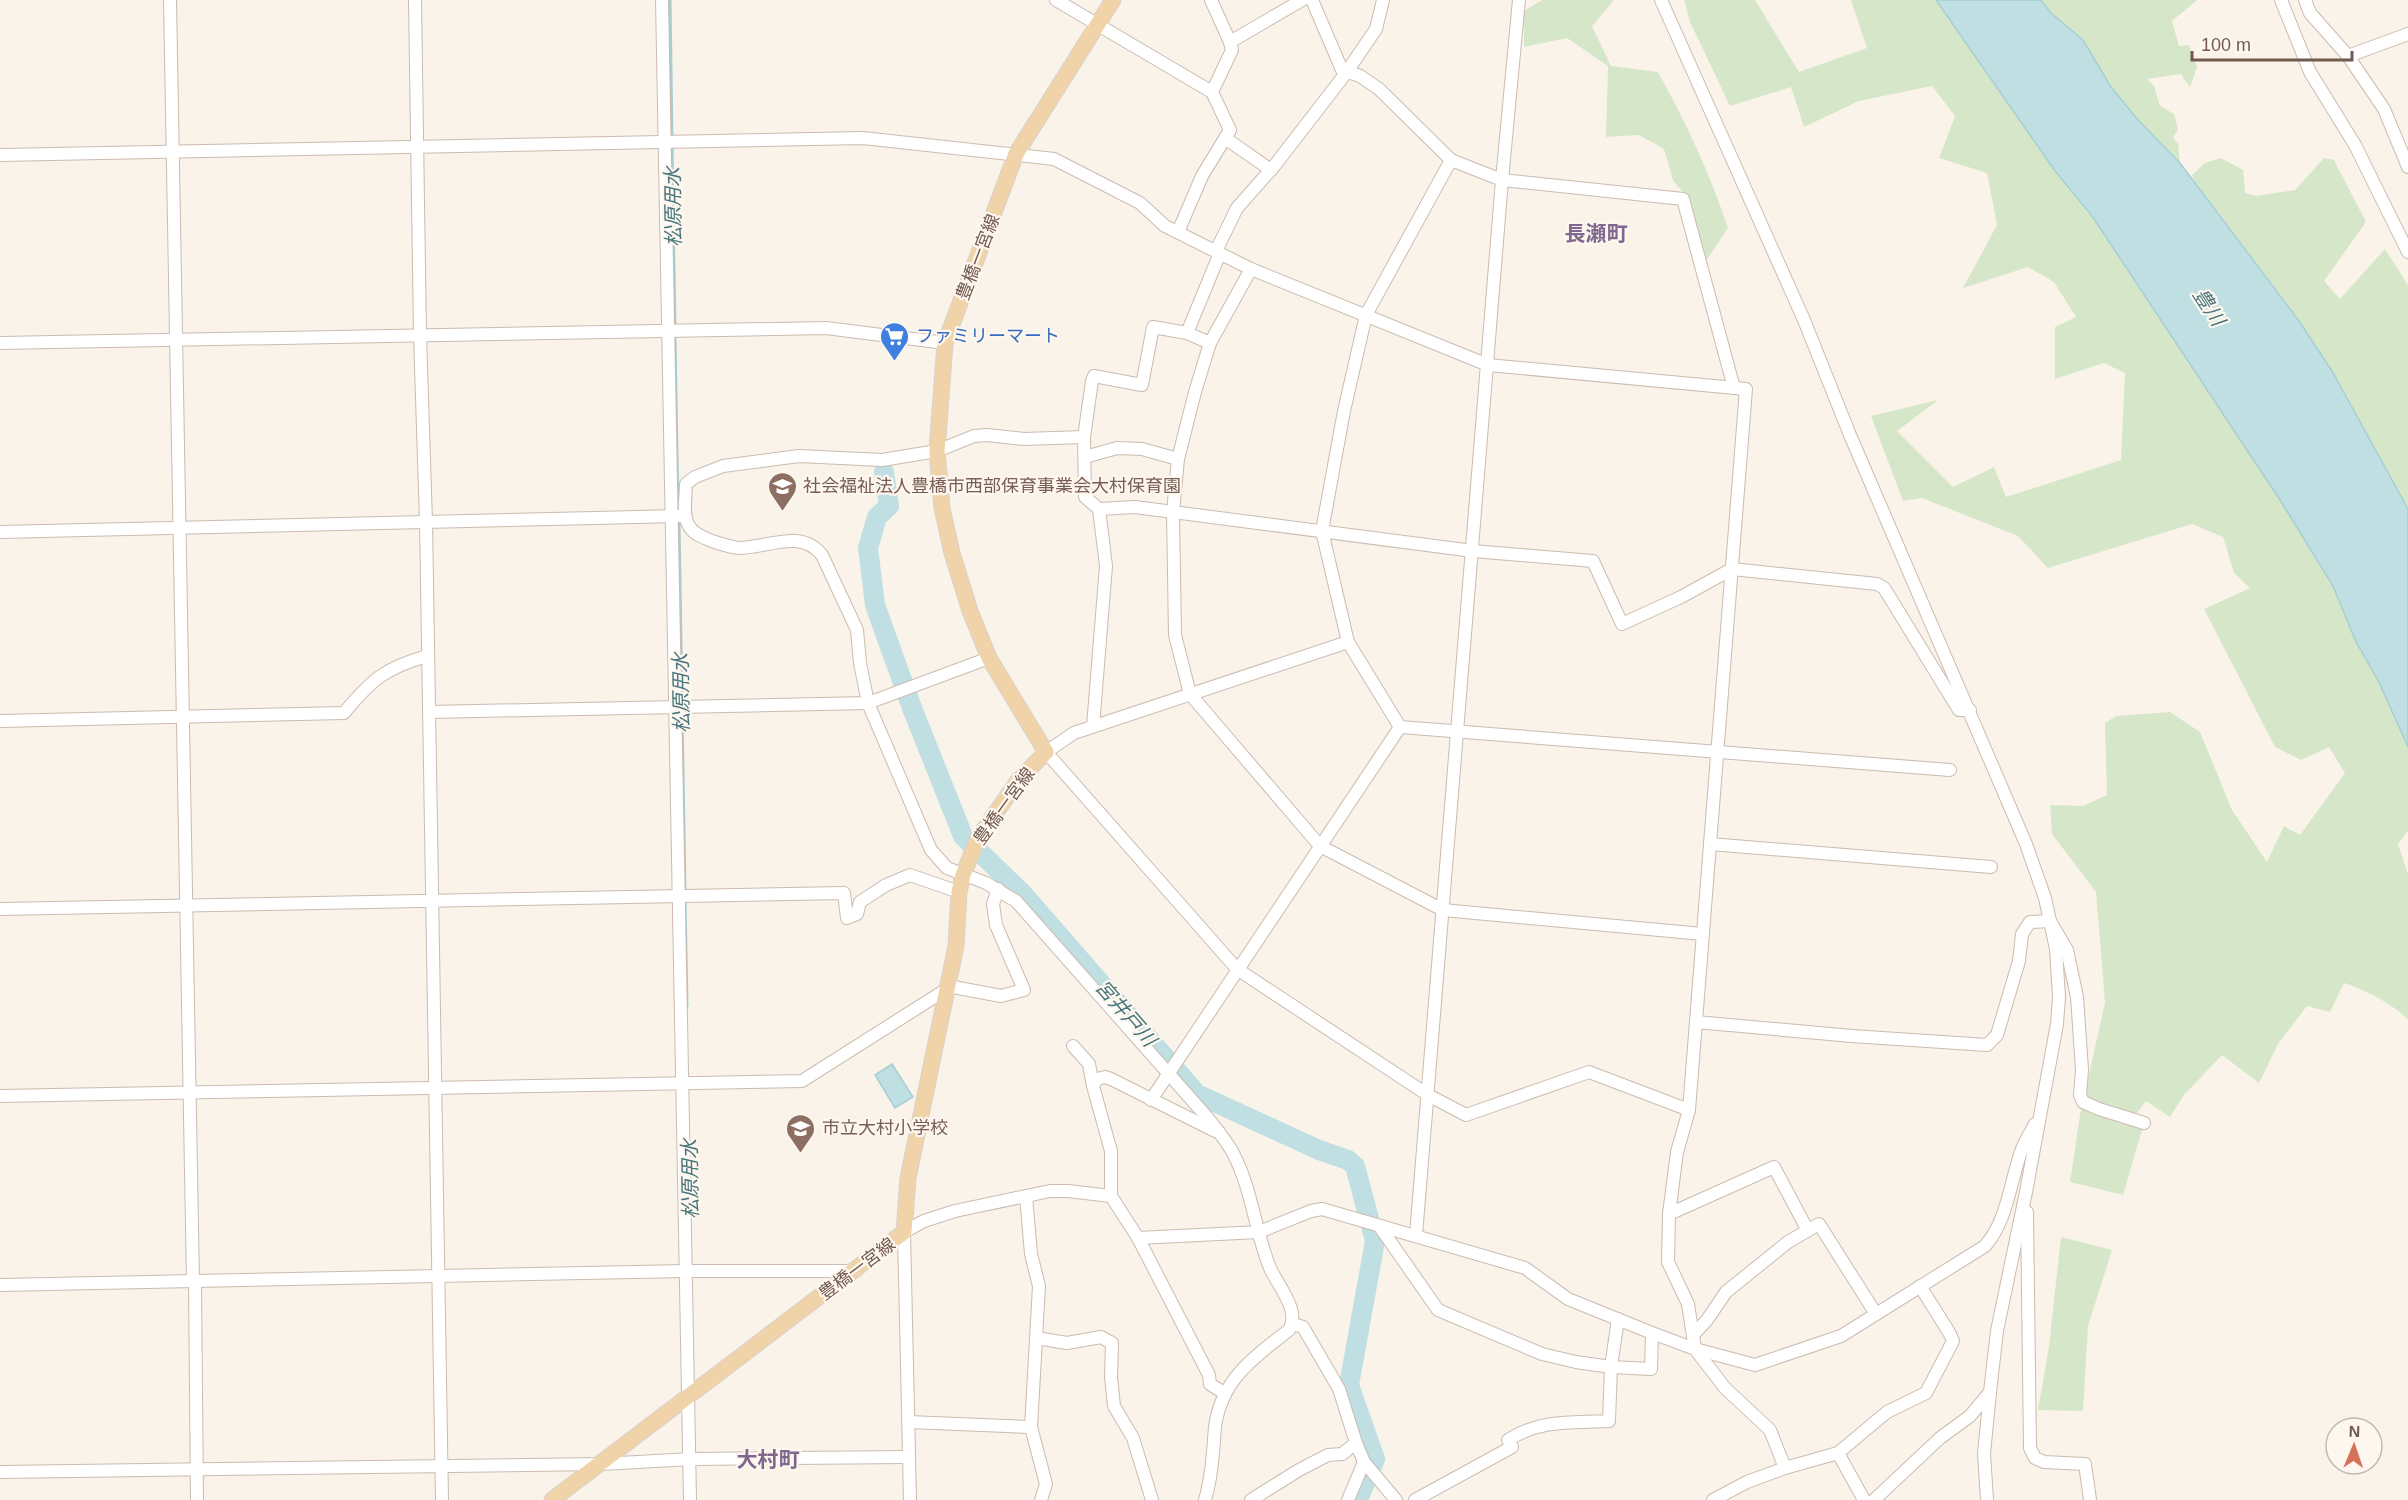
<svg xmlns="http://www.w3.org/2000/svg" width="2408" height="1500" font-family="Arial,'Noto Sans JP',sans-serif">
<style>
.green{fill:#d6e7c9}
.water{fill:#bfdfe2;stroke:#a7ced3;stroke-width:1.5}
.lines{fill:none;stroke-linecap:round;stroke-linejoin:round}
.stream{stroke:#a7ced3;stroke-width:3}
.river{stroke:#bfdfe2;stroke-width:20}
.minor-casing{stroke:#cbbbb0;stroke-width:14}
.major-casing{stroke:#d8d1ce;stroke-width:17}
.minor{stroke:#fff;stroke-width:12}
.major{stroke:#f1d3a9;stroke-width:15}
.labels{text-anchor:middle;stroke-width:4.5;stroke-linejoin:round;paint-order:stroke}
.street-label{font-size:18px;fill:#725a4f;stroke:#fdf7ef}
.shop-label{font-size:18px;fill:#366cbe;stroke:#fdf7ef;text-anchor:start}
.education-label{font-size:18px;fill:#785e54;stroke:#fdf7ef;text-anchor:start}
.water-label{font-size:20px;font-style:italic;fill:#48767c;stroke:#fdf7ef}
.quarter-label{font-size:21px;font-weight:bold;fill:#7f678d;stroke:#fdf7ef}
</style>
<rect width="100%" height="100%" fill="#faf3e9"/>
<!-- green -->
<g class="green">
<path d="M1542,0H1614L1592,26L1611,66L1658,72C1687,125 1709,171 1728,228L1706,261L1685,195L1673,180L1664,149L1639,135L1606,137L1608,66L1567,38L1524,47V11Z"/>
<path d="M1684,0H1755L1799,72L1867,48L1851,0H1936L2055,171L2092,216L2280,500L2333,586L2356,642L2378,680L2408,747V831L2398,844L2408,874V1019C2389,1002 2367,991 2344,983L2330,1012L2307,1006L2278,1044L2259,1083L2222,1055L2184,1095L2170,1117L2146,1101L2133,1118L2144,1123L2123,1195L2070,1182L2080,1115L2105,1003L2096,892L2052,834L2050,805L2083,806L2107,795L2105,723L2116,716L2170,712L2200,732L2232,810L2267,862L2284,826L2300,835L2345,773L2329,747L2301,760L2275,747L2204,609L2250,588L2234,573L2223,537L2192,524L2048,568L2018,536L1922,498L1903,501L1871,416L1938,400L1897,431L1953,487L1994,467L2006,497L2121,460L2125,373L2104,363L2055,379V327L2076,317L2054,282L2028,267L1963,288L1997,225L1987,173L1939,158L1955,116L1932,86L1859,101L1804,127L1791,87L1730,106L1690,22Z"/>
<path d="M2041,0H2197L2172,21L2179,46L2189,45L2197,67L2190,87L2181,74L2147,79L2154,86L2160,106L2174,114L2178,129L2173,138L2178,144L2180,163L2139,121L2111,87L2083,40L2051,13Z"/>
<path d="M2221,158L2243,170L2245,193L2256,196L2295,190L2324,158L2334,160L2366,222L2324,281L2340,299L2385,249L2408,285V509L2332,371L2299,321L2196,185L2192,175L2205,163Z"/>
<path d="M2061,1237L2112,1250L2088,1326L2083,1411L2038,1410L2049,1346Z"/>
</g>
<!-- water -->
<g class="water">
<path d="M1936,0H2041L2051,13L2083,40L2111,87L2139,121L2180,163L2299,321L2332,371L2408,509V747L2378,680L2356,642L2333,586L2280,500L2092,216L2055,171Z"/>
<path d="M892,1064L913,1097L895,1108L875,1075Z"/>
</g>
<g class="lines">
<!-- stream -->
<g class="stream">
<path d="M670,0L672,139"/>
<path d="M672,146L675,328"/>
<path d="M675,335L678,514"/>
<path d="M679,521L682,703"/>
<path d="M682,710L685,892"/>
<path d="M685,899L687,1006"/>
</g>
<!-- river -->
<path class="river" d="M884,472L889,506L877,517L868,548L875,605L912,708L963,836L1023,894L1197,1094L1319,1150L1348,1160L1355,1166L1375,1241L1349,1385L1375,1459L1358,1500"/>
<defs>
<g id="minor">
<path d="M170,0L193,1282"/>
<path d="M415,0L420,335L426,522L442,1500"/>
<path d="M662,0L690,1500"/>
<path d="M1056,0L1212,92L1230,130L1202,176L1178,232"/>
<path d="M1211,0L1230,42L1232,50L1212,92"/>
<path d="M1312,0L1342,70L1360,76L1379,89L1451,160L1502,180L1683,199L1734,388"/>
<path d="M1661,0L1804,320L1850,435L2026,844L2045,898L2056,949L2059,997L2057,1024L2026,1192L1997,1331L1990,1392L1970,1416L1940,1438L1874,1500"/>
<path d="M2281,0L2310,72L2355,145L2408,252"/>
<path d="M2305,0L2310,13L2348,56L2384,109L2408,167"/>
<path d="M1230,42L1302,0"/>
<path d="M2348,56L2408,34"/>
<path d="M1225,138L1271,170"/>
<path d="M0,155L863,138L1054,159L1140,203L1165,226L1251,269L1488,365L1746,389L1689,1110L1677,1152L1669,1214"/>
<path d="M1451,160L1366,315L1344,411L1322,531L1348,642L1400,727L1950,770"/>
<path d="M1216,251L1237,208L1275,165L1346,73L1376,29L1383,0"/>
<path d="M1251,269L1210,343L1195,392L1178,459L1173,512L1175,635L1190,694L1320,846L1443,910L1703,934"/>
<path d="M1187,333L1220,253"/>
<path d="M0,343L826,328L945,343"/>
<path d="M1084,437L1024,439L987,435L974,436L937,451L882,460L799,456L723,466L695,477L686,484C686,496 682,515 689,526C693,534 704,538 712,541C721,544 729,547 739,548C768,548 800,528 822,555L857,630L860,663L868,703L931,850L947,868L986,883L1016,901L1206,1116C1216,1128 1226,1140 1233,1153C1252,1189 1255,1231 1270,1268C1278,1286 1301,1311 1289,1330C1254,1357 1221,1380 1215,1427C1213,1452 1212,1476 1205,1500"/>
<path d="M1085,457L1117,448L1142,449L1178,459"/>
<path d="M1099,509L1135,507L1473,551L1593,561L1622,624L1681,597L1732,569L1877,584L1884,588L1959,710H1970"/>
<path d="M0,532L680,516"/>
<path d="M1348,642L1074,733L1046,752L1237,969L1428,1095L1466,1115L1589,1072L1689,1110"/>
<path d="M429,712L868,703L989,658"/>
<path d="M0,721L344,713C371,680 385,668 427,656"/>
<path d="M1093,726L1106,566L1099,509L1085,497L1084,437L1092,381L1094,376L1142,385L1153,327L1187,333L1210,343"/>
<path d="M1710,844L1991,867"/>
<path d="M0,909L844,893L847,918L857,914L860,902L886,885L910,875L959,892"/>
<path d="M948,986L1001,996L1024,990L996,925L993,904L998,889"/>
<path d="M1696,1022L1852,1036L1987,1045L1997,1035L2019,961L2022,934L2030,922L2050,921L2067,950L2077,997L2082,1070L2080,1095L2083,1102L2099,1109L2144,1123"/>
<path d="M1073,1046L1089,1064L1093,1086L1111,1151V1196L1138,1238L1209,1375L1210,1384L1224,1393"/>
<path d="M1093,1086L1097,1079L1105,1077L1111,1079L1215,1131"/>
<path d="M0,1096L802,1081L947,989"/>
<path d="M1151,1100L1400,727"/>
<path d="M1026,1196L1031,1254L1039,1286L1031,1427L1046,1484L1041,1500"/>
<path d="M2027,1212L2030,1448L2035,1458L2044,1462L2085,1464L2090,1500"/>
<path d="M1380,1227L1438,1310L1542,1354L1576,1362L1611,1367L1651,1369L1652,1333"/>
<path d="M1416,1235L1502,180L1519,0"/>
<path d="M1138,1238L1259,1232L1311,1211L1322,1209L1525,1268L1568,1299L1652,1333L1695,1349L1755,1365L1841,1336L1985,1246C2008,1220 2010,1181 2022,1149C2025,1141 2031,1132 2035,1124"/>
<path d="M195,1282L197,1500"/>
<path d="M0,1285L685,1271H856"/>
<path d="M1293,1324L1303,1327L1339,1389L1356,1443L1364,1462L1396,1500"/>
<path d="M1693,1335L1707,1320L1726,1292L1788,1242L1819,1224L1876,1314"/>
<path d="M1036,1338L1067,1343L1101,1337L1112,1343L1111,1377L1114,1406L1133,1438L1152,1500"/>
<path d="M909,1422L1031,1427"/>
<path d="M1838,1453L1864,1500"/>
<path d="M1785,1468L1770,1430L1725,1388L1695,1349L1688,1304L1668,1262L1669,1214L1774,1167L1807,1229"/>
<path d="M0,1472L601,1464L692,1459L909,1457"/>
<path d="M910,1500L904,1232L924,1221L955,1211L1050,1191H1068L1111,1196"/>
<path d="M1251,1500L1299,1470L1328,1455L1342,1454L1356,1443"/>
<path d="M1348,1500L1364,1462"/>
<path d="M1415,1500L1512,1447L1508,1440C1541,1419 1571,1423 1609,1421L1611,1367L1618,1319"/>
<path d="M1713,1500L1747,1482L1785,1468L1838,1453L1887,1412L1926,1393L1953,1341L1950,1334L1920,1286"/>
<path d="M1987,1500L1984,1453L1990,1393"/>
</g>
<path id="major" d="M552,1500L904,1232L908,1178L956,946L959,892L963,875L978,838L1018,781L1046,752L989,658L970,611L952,553L942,508L937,451L945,343L1016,154L1113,0"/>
</defs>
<!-- minor casing -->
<use href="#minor" class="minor-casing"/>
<!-- major casing -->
<use href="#major" class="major-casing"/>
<!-- minor -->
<use href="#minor" class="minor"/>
<!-- major -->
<use href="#major" class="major"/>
</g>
<!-- icons -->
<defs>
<symbol id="supermarket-pin" viewBox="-11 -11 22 30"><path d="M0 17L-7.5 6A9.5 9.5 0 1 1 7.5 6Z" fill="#3f7fe0" stroke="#fdf7ef"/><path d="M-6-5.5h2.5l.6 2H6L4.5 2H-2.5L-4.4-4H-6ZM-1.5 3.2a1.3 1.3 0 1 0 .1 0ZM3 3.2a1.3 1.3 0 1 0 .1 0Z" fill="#fff"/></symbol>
<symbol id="school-pin" viewBox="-11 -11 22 30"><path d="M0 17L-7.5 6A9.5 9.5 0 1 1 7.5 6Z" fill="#8d6e63" stroke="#fdf7ef"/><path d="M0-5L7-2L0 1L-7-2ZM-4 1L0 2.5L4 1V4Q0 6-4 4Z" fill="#fff"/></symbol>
</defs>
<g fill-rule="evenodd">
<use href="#supermarket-pin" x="878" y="320" width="33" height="45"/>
<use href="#school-pin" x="766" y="470" width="33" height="45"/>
<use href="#school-pin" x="784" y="1112" width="33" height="45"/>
</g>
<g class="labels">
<!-- street labels -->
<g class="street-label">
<text transform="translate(978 257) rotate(-69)" y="6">豊橋一宮線</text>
<text transform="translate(1004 806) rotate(-54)" y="6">豊橋一宮線</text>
<text transform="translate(857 1269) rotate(-37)" y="6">豊橋一宮線</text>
</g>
<!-- shop labels -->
<g class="shop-label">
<text x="916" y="342">ファミリーマート</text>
</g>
<!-- education labels -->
<g class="education-label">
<text x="803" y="492">社会福祉法人豊橋市西部保育事業会大村保育園</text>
<text x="822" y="1134">市立大村小学校</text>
</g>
<!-- water labels -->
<g class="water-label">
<text transform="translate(673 207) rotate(-91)" y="7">松原用水</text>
<text transform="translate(2209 307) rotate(57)" y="7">豊川</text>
<text transform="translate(681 693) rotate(-91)" y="7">松原用水</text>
<text transform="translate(1126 1013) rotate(49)" y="7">宮井戸川</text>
<text transform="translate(690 1179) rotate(-91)" y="7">松原用水</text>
</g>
<!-- quarter labels -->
<g class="quarter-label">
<text x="1596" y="241">長瀬町</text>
<text x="768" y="1467">大村町</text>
</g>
</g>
<!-- north arrow -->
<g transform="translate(2354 1446) rotate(2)"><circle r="28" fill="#fdf7ef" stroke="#c5b8af" stroke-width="1.5"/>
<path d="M0-4.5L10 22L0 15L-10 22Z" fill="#d6715c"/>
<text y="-9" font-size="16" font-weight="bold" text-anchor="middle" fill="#725a4f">N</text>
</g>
<!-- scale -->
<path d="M2192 51v9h160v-9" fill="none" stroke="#725a4f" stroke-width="3"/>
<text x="2201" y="51" font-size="18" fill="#725a4f" stroke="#fdf7ef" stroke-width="4.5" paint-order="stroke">100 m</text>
</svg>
